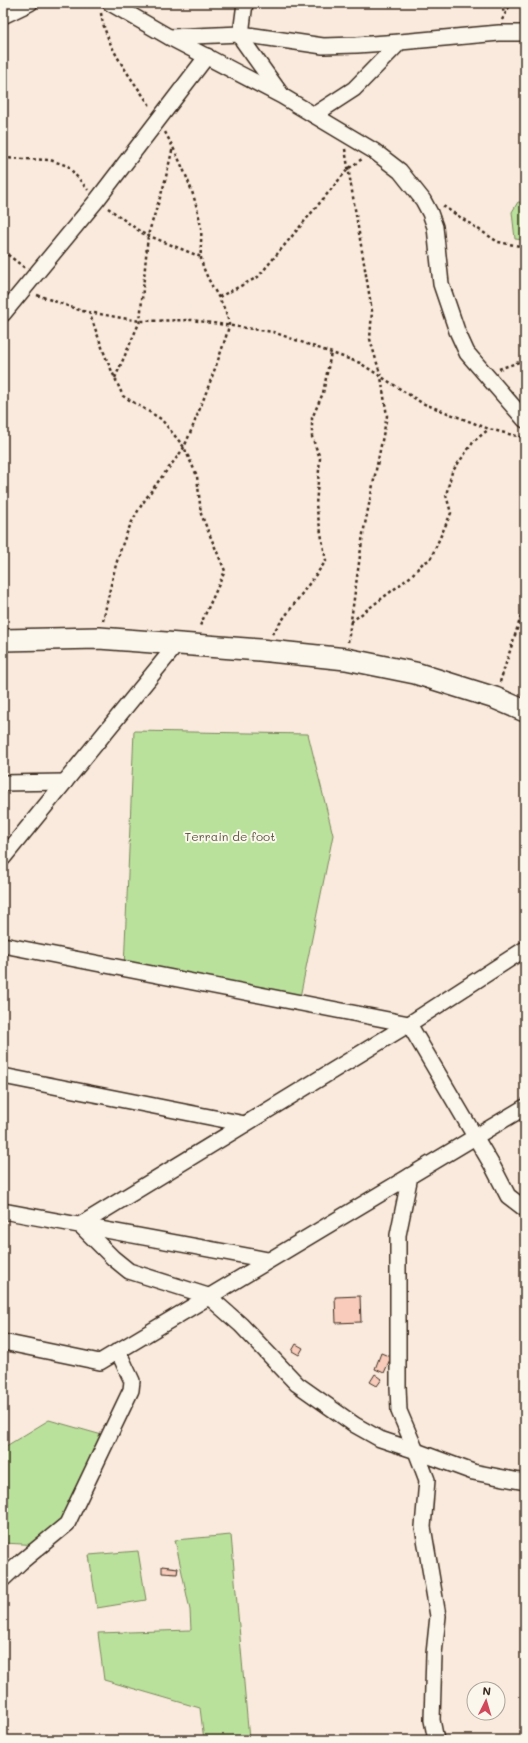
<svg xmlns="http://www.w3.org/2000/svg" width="528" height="1743" font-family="Mali,sans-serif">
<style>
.green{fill:#bae19c;stroke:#7a865d}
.building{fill:#f8cbba;stroke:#3b2a1e}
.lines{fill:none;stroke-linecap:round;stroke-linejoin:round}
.minor-casing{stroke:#3b2a1e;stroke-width:18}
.secondary-casing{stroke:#3b2a1e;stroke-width:24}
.path{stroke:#3b2a1e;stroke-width:2.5;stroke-dasharray:3 3;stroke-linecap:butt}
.minor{stroke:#fbf7ec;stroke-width:15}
.secondary{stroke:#fbf7ec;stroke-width:21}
.labels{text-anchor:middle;stroke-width:4;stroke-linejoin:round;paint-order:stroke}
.park-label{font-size:12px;fill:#5b583e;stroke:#fbf7ec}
</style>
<rect width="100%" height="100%" fill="#faeadd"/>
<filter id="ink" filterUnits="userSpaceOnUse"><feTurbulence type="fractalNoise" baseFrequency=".025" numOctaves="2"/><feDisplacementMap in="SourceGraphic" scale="8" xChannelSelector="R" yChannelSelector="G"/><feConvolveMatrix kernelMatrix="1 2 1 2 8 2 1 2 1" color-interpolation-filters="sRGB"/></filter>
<g filter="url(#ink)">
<!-- green -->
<g class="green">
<path d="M518,202L525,203V240L515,239L512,212Z"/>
<path d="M134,731L308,734L333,835L299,1002L124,968Z"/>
<path d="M49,1420L109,1437L67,1524L41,1545L3,1543V1448Z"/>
<path d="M231,1535L249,1740H204L200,1708L104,1680L98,1633L191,1630L190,1610L175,1540Z"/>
<path d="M138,1551L146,1600L97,1608L89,1555Z"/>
</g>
<!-- building -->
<g class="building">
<path d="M360,1296L361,1322L336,1323L335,1297Z"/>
<path d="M296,1344L303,1348L299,1355L292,1351Z"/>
<path d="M381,1353L391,1357L384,1373L375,1369Z"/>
<path d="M375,1374L382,1379L377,1386L370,1382Z"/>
<path d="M162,1566L178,1568L177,1574L162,1573Z"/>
</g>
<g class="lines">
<defs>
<g id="minor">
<path d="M110,3L169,37L282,96L374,151L400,171L423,200L430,213L435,227L441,284L457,331L467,353L525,420"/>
<path d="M245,3L241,34L243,41L281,94"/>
<path d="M3,16L30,3"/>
<path d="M170,37L241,34L323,46L357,45L400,42"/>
<path d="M314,115L354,89L400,42L499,33H525"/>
<path d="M3,314L97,200L207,56"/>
<path d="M3,783L65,782"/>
<path d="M3,858L177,644"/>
<path d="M3,945L409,1024L493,1167L508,1196L525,1209"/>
<path d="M3,1076L245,1124"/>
<path d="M410,1176L398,1235V1386L399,1411L416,1451L380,1439L355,1425L297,1384L241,1325L208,1296L129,1271L113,1258L80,1225L409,1024L525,949"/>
<path d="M3,1211L268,1260"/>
<path d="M3,1342L100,1362L525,1107"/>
<path d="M3,1579L21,1562L67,1524L131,1390L132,1381L118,1351"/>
<path d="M436,1740L432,1720L434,1654L438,1616L423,1527L427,1480L416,1451L473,1472L525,1482"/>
</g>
<path id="secondary" d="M3,640L99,638L260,650L346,659L415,673L495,698L525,711"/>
</defs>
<!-- minor casing -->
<use href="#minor" class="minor-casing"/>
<!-- secondary casing -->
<use href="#secondary" class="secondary-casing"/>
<!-- path -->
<g class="path">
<path d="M501,3L504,13"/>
<path d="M101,13C106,48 132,79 151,107"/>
<path d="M502,20L511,3"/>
<path d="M345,149L372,311L370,339L381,377L387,416L363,534L348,642"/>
<path d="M3,158L50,160L68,166L88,190"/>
<path d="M443,206L498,242L525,247"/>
<path d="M108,208L142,233L201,257"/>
<path d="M3,251L25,268"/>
<path d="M37,295L82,311L140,321L192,320L273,332L360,363L422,403L489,429L525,438"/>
<path d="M219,297L258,277L348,169L362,159"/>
<path d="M89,312L106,358L123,396L161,419L184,447L197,476L201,514L225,571L199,628"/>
<path d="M499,369L525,360"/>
<path d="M115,378L140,321L148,235L164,185L173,147"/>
<path d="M103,621C110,589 116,556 130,526C143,498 165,474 183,449C189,439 230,332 229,324C225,300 205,282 201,258C200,248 202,238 201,228C196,194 181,162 165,132"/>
<path d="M351,622L410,577L423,563L430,560L451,513L446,495L452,472L474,441L489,429"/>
<path d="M272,634L326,561L316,505L320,458L312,437V418L323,393L331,353"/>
<path d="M500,682L525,604"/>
</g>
<!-- minor -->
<use href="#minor" class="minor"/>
<!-- secondary -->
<use href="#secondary" class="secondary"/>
</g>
</g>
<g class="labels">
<!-- park labels -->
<g class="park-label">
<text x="230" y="841">Terrain de foot</text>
</g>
</g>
<!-- margin -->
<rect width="528" height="1743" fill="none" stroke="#fbf7ec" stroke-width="16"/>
<rect x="8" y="8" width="512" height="1727" fill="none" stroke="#3b2a1e" stroke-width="1.5" filter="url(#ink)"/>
<!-- north arrow -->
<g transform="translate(486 1701) rotate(5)"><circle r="19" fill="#fbf7ec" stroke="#aea59a"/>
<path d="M0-3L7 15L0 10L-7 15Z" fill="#d1495b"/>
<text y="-6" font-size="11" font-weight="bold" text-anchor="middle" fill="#3b2a1e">N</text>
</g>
</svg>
